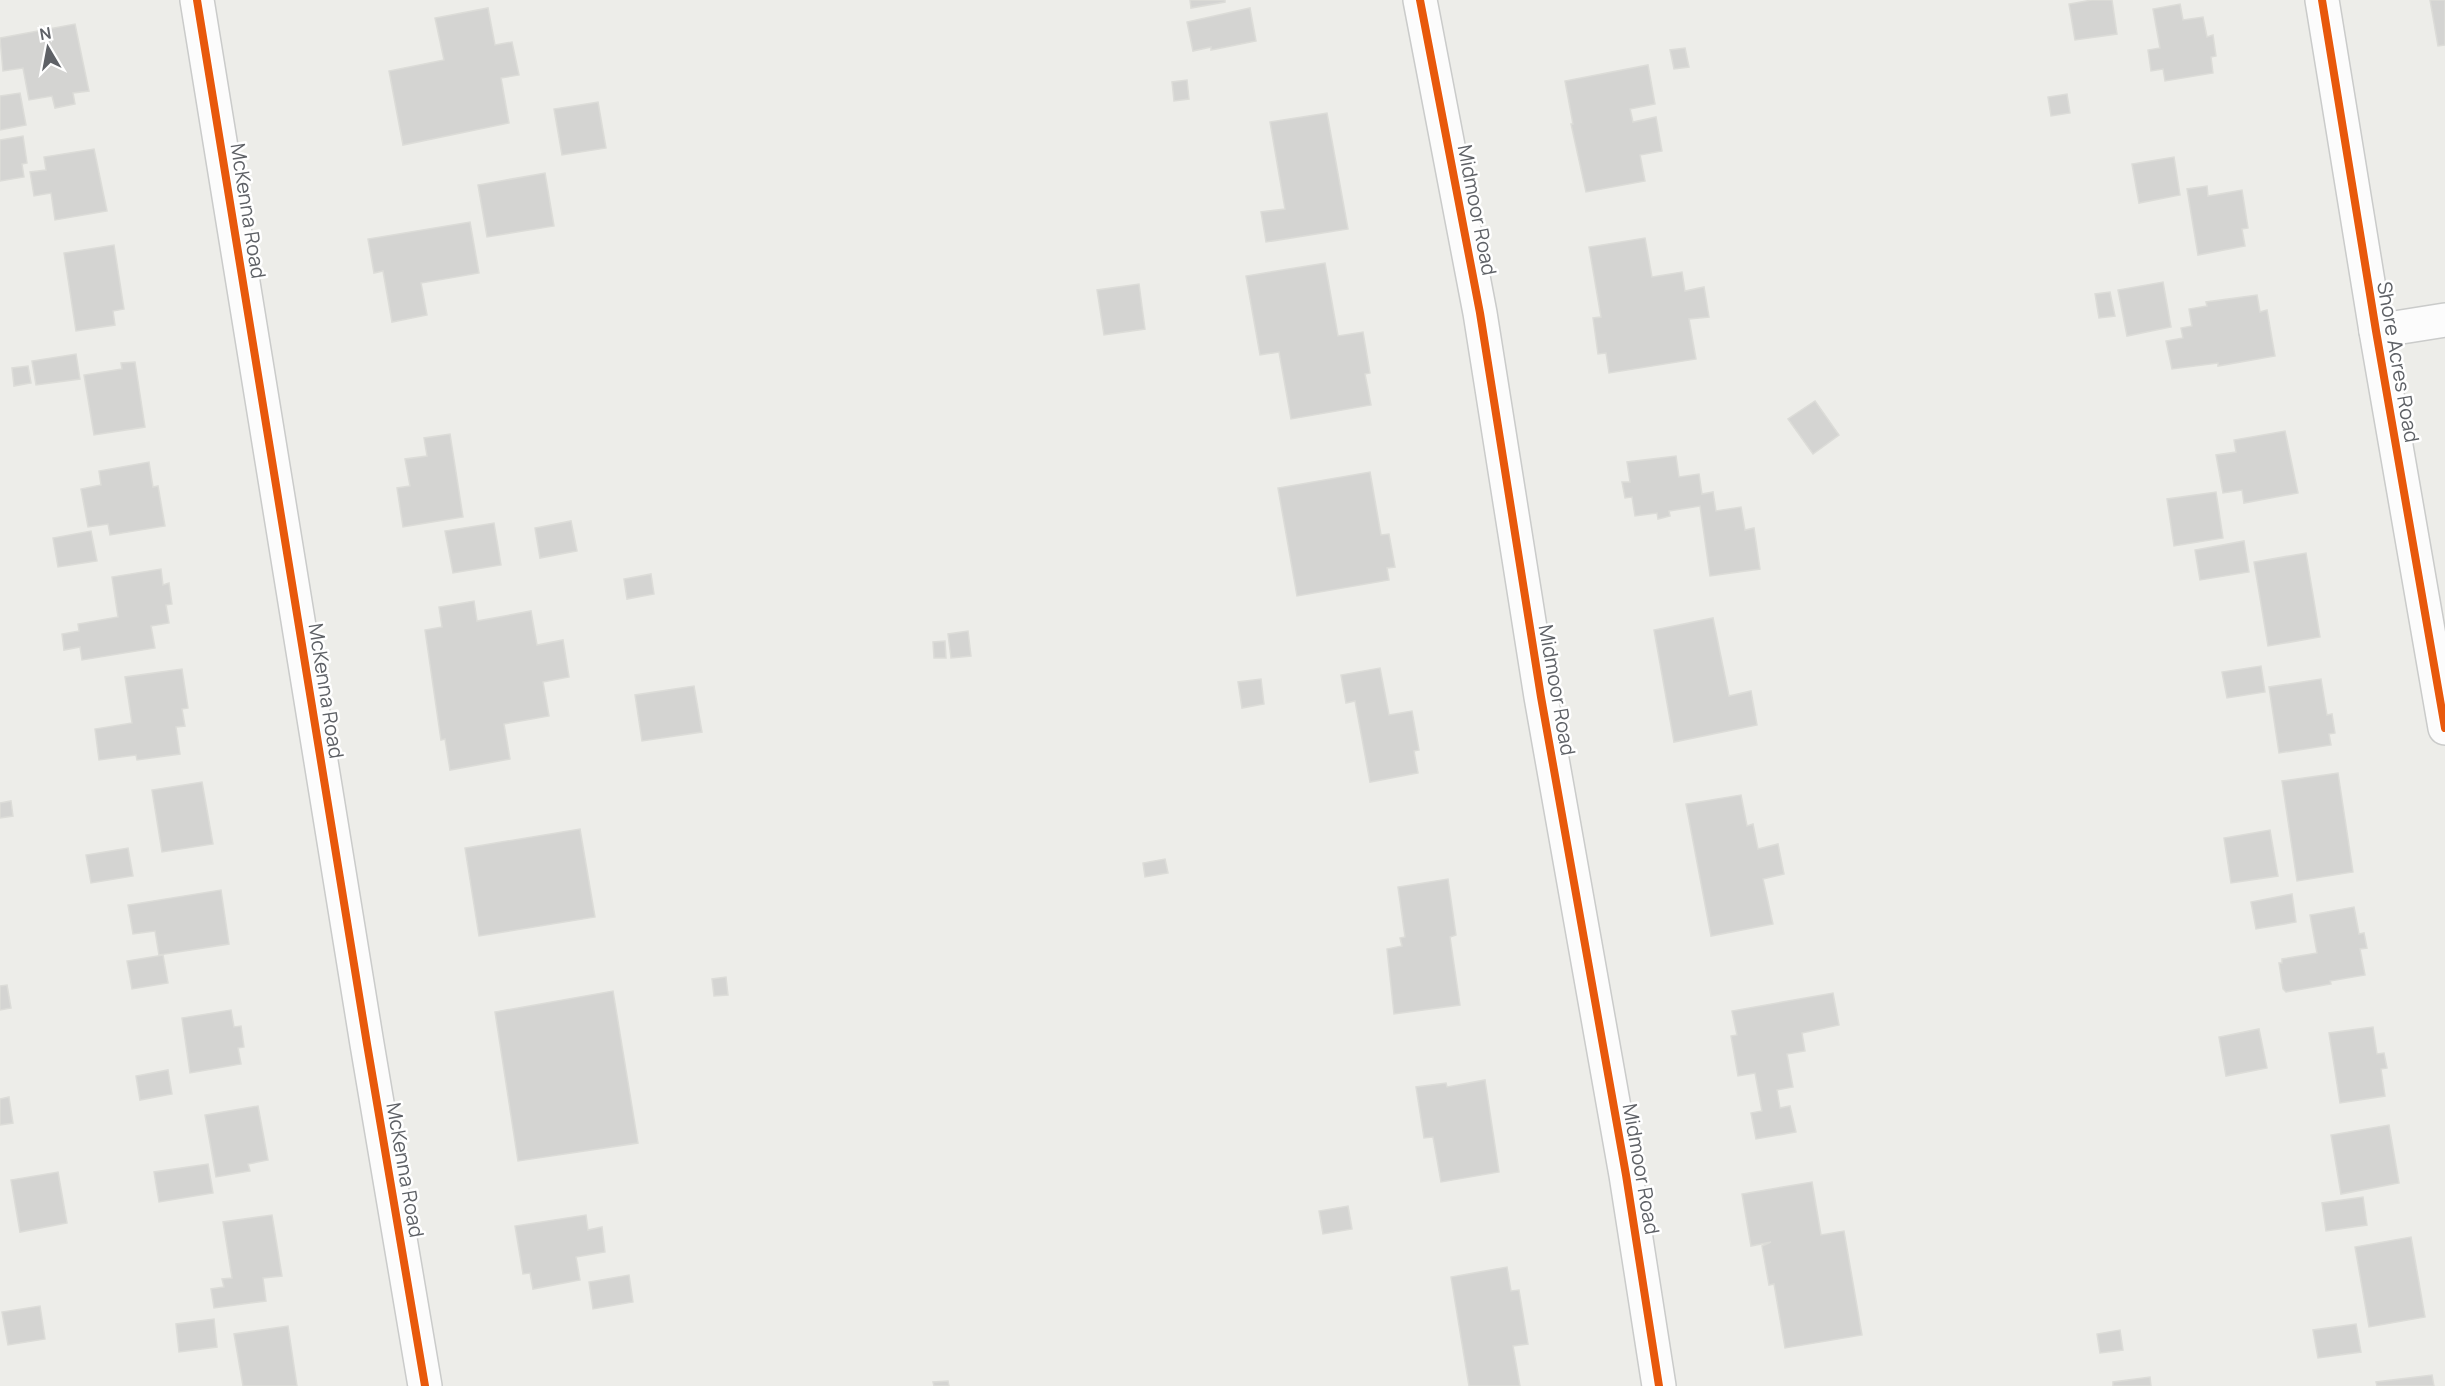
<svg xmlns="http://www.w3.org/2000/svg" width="2445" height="1386" font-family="Manrope,sans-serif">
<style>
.building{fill:#d4d4d2;stroke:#dcdcd8;stroke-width:1.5}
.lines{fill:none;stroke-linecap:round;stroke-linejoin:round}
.street-casing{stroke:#cacbca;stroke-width:36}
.street{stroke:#fcfcfc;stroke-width:33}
.cycleway-casing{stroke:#fff;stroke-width:11}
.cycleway{stroke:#e8590c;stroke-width:8}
.labels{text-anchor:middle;stroke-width:5;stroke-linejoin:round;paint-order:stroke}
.street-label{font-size:20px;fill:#5e6166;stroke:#fff}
</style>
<rect width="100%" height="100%" fill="#edede9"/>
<!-- building -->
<g class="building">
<path d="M1190,0H1225V2L1191,8Z"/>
<path d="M2092,0H2112L2117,34L2075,40L2069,4Z"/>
<path d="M2430,0H2445V45L2438,46Z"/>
<path d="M2180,4L2183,20L2203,17L2207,37L2213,35L2216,56L2211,57L2213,73L2165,81L2163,69L2151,71L2148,50L2160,48L2153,9Z"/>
<path d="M488,8L495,45L512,42L519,75L501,78L509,123L403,145L389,71L444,60L435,18Z"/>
<path d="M1250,8L1256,41L1211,50V47L1193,51L1187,22Z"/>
<path d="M75,24L89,91L73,93L75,104L55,108L52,96L29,100L23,68L3,71L0,38Z"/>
<path d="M1685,48L1689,67L1674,69L1670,50Z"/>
<path d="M1648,65L1655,104L1630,109L1633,122L1656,117L1662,151L1640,155L1645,181L1586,192L1571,124H1573L1565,81Z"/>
<path d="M1187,80L1189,99L1174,101L1172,82Z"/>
<path d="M20,93L26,125L0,130V96Z"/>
<path d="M2067,94L2070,113L2051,116L2048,97Z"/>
<path d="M598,102L606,148L562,155L554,109Z"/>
<path d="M1327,113L1348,229L1266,242L1261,212L1285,209L1270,122Z"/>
<path d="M23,136L27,163L22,164L24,177L0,181V140Z"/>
<path d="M94,149L107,211L55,220L51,193L34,196L30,172L46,170L44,157Z"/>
<path d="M2174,157L2180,195L2139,203L2132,164Z"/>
<path d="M545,173L554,226L487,237L478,185Z"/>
<path d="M2207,186L2208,196L2242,190L2248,228L2242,229L2245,246L2198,255L2187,189Z"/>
<path d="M470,222L479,273L421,283L427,315L392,322L383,271L374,273L368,239Z"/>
<path d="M1645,238L1652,277L1682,272L1685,291L1704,287L1709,317L1689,319L1696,359L1609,373L1606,353L1598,354L1593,318L1601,317L1589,247Z"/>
<path d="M114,245L124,309L113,311L115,325L76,331L64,253Z"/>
<path d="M1325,263L1338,336L1363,332L1370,373L1365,374L1371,405L1291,419L1279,352L1260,355L1246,276Z"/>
<path d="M2163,282L2171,327L2127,336L2118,290Z"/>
<path d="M1139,284L1145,329L1104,335L1097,290Z"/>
<path d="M2110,292L2115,316L2099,318L2095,294Z"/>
<path d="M2257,295L2260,312L2267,310L2275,356L2218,366V363L2172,369L2166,341L2183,338L2181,328L2192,326L2189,309L2207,306L2206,302Z"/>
<path d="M76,354L80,379L36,385L32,361Z"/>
<path d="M135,362L145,427L94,435L84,375L122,369L121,363Z"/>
<path d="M28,366L31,383L14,386L12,368Z"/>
<path d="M1815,401L1839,435L1813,454L1788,419Z"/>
<path d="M2285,431L2298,493L2244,503L2242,490L2223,493L2216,455L2236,452L2234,440Z"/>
<path d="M450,434L463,517L403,527L397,488L410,486L405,459L427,456L424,438Z"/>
<path d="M1676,456L1679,477L1699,474L1702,494L1713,492L1716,511L1741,507L1745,530L1754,528L1760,569L1710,576L1700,506L1669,511L1670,516L1658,519L1657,513L1635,516L1632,497L1625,498L1622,482H1630L1627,462Z"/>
<path d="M149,462L153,487L158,486L165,526L110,535L108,524L88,527L81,489L101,485L99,471Z"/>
<path d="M1370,472L1381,535L1389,534L1395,567L1387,568L1389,580L1297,596L1278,488Z"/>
<path d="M2216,492L2223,538L2174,546L2167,499Z"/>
<path d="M571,521L577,551L540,558L535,528Z"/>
<path d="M494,523L501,565L453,573L445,531Z"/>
<path d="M91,531L97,561L58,567L53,538Z"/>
<path d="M2244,541L2249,572L2200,580L2195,550Z"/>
<path d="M2306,553L2320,637L2268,646L2254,562Z"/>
<path d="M161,569L163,585L169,583L172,604L166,605L169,623L151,626L155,648L82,660L80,647L64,650L62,634L79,631L78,624L118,617L112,577Z"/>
<path d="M651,574L654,594L627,599L624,579Z"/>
<path d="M474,601L477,621L531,611L537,645L563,640L569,677L543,682L549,716L504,724L510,759L450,770L445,739L441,740L425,630L442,627L439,607Z"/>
<path d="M1713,618L1729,696L1751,691L1757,725L1674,742L1654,630Z"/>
<path d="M968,631L971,656L951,658L948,634Z"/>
<path d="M945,641L946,658H934L933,642Z"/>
<path d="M2261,666L2265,692L2227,698L2222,672Z"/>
<path d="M1380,668L1389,715L1412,711L1419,750L1414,751L1418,773L1370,782L1355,701L1346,703L1341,675Z"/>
<path d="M182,669L188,708L182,709L185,726L176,727L180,754L137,760L136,755L99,760L95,729L132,723L125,677Z"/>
<path d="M1261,679L1264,704L1242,708L1238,682Z"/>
<path d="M2321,679L2327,715L2332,714L2335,733L2329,734L2331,745L2279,753L2269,687Z"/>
<path d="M694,686L702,732L642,741L635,695Z"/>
<path d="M2338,773L2353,872L2297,881L2282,781Z"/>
<path d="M202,782L213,844L162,852L152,790Z"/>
<path d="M1741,795L1747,826L1753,824L1758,849L1778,844L1784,874L1763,879L1773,924L1711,936L1686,804Z"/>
<path d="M11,801L13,816L0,818V803Z"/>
<path d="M580,829L595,917L479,936L465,848Z"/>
<path d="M2270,830L2278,876L2231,883L2224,838Z"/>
<path d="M128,848L133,876L91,883L86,855Z"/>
<path d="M1165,859L1168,873L1145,877L1143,863Z"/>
<path d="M1448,879L1456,935L1450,937L1460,1005L1394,1014L1387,949L1402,946L1400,938L1405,937L1398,887Z"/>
<path d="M221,890L229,944L159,955L155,931L133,934L128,905Z"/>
<path d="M2292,894L2296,922L2256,929L2251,902Z"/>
<path d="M2354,907L2359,934L2364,933L2367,948L2360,949L2365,975L2330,981L2331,984L2286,992L2283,989L2279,963H2282V959L2317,953L2310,915Z"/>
<path d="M163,955L168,983L132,989L127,961Z"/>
<path d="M726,977L728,995L714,996L712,979Z"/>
<path d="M7,985L11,1008L0,1010V986Z"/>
<path d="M613,991L638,1143L518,1161L495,1012Z"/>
<path d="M1833,993L1839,1025L1802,1033L1805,1051L1787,1054L1793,1087L1777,1090L1780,1108L1790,1106L1796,1132L1756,1139L1751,1113L1762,1111L1755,1073L1738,1076L1731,1036L1737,1035L1732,1011Z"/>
<path d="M231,1010L234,1027L241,1026L244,1047L238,1048L241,1064L190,1073L182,1018Z"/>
<path d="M2373,1027L2377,1054L2384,1053L2387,1068L2381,1069L2385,1096L2340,1103L2329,1033Z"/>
<path d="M2259,1029L2267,1068L2226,1076L2219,1037Z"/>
<path d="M168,1070L172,1094L140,1100L136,1076Z"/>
<path d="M1485,1080L1499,1172L1441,1182L1433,1137L1424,1138L1416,1087L1446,1083L1447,1087Z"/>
<path d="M9,1097L13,1123L0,1125V1099Z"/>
<path d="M258,1106L268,1160L248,1164L250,1171L216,1177L205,1115Z"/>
<path d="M2389,1125L2399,1183L2341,1194L2331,1135Z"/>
<path d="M208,1164L213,1193L159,1202L154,1172Z"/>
<path d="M58,1172L67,1223L20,1232L11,1180Z"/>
<path d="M1812,1182L1821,1235L1844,1231L1862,1335L1785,1348L1774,1284L1769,1285L1762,1246L1771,1242L1751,1246L1742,1194Z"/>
<path d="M2363,1197L2367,1225L2326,1231L2322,1203Z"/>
<path d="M1348,1206L1352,1229L1323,1234L1319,1211Z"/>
<path d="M272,1215L282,1276L263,1278L266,1301L214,1308L211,1289L224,1287L222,1279L232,1278L223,1222Z"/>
<path d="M586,1215L588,1230L602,1227L605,1252L576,1257L580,1280L533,1289L530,1273L523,1274L515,1226Z"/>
<path d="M2411,1237L2425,1317L2369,1327L2355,1247Z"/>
<path d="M1507,1267L1511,1291L1519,1290L1528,1344L1513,1346L1520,1386H1469L1451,1277Z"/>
<path d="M629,1275L633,1302L593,1309L589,1282Z"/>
<path d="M40,1306L45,1339L8,1345L2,1312Z"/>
<path d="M214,1319L217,1347L179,1352L176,1324Z"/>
<path d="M2356,1324L2361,1352L2318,1358L2313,1330Z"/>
<path d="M288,1326L297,1386H243L234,1334Z"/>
<path d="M2120,1330L2123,1350L2100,1353L2097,1334Z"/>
<path d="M2432,1375L2434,1386H2377L2376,1382Z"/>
<path d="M2150,1377L2151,1386H2113V1382Z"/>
<path d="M948,1381L949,1386H934L933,1382Z"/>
</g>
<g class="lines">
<defs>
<g id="street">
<path d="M197,0L367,1044L425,1386"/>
<path d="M1420,0L1480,313L1541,697L1626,1175L1659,1386"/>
<path d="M2322,0L2376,331L2445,728"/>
<path d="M2376,331L2445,320"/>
</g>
</defs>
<!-- street casing -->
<use href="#street" class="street-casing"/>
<!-- street -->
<use href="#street" class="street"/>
<defs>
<g id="cycleway">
<path d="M197,0L367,1044L425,1386"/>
<path d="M1420,0L1480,313L1541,697L1626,1175L1659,1386"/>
<path d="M2322,0L2376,331L2445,728"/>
</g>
</defs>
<!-- cycleway casing -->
<use href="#cycleway" class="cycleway-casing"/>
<!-- cycleway -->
<use href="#cycleway" class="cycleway"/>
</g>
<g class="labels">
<!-- street labels -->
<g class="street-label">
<text transform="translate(1477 210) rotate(79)" y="7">Midmoor Road</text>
<text transform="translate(248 211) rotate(81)" y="7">McKenna Road</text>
<text transform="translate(2398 362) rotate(80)" y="7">Shore Acres Road</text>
<text transform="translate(1557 690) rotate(80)" y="7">Midmoor Road</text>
<text transform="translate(326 691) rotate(81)" y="7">McKenna Road</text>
<text transform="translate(1641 1169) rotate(80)" y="7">Midmoor Road</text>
<text transform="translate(405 1170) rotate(80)" y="7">McKenna Road</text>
</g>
</g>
<!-- north arrow -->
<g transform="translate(48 48) rotate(350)" stroke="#ffffff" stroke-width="4.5" paint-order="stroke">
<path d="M0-4.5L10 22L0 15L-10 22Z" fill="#5e6166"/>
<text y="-9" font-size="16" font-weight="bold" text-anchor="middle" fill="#5e6166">N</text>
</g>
</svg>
